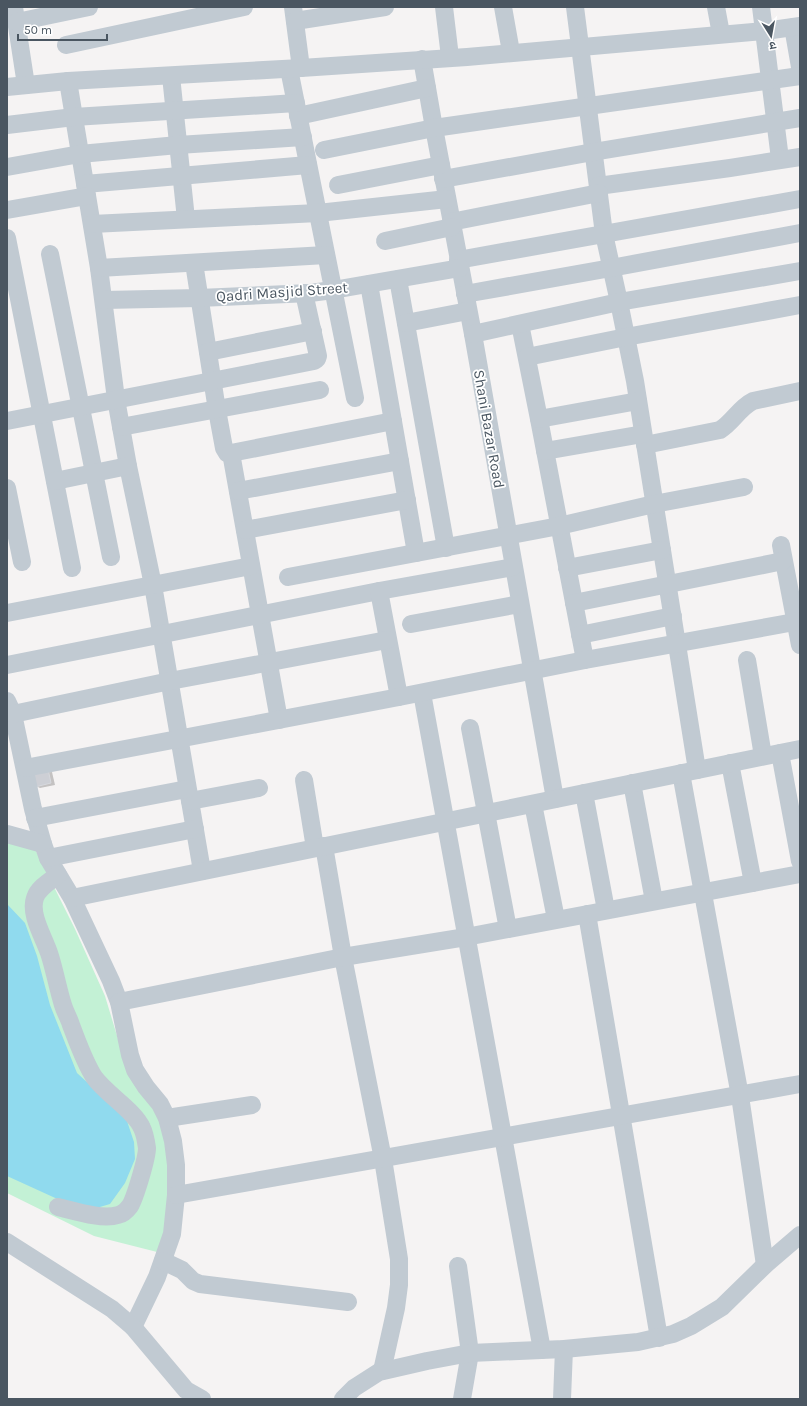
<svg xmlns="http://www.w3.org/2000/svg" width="807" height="1406" font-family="Karla,'Noto Sans Devanagari',sans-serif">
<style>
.green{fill:#c3f1d5}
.water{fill:#90daee}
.shadow{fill:#0003}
.building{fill:#cdcfd5;stroke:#d7d9de}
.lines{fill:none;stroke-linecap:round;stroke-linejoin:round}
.minor{stroke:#c1cad2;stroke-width:18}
.labels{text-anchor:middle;stroke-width:3.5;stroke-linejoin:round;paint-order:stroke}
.street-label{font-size:15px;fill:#4a5661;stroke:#fff}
</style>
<rect width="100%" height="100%" fill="#f5f3f3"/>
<!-- green -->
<path class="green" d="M7,841L35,849L75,929L105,996L124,1059L160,1114L167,1148V1227L161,1253L94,1236L7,1193Z"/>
<!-- water -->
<path class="water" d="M7,904L25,923L37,956L50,1005L77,1073L126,1118L134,1142L135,1159L125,1183L110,1204L93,1209L64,1202L7,1176Z"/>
<!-- shadow -->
<path class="shadow" d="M52,772L55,785L40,788L36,786L33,773Z"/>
<!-- building -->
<path class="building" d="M48,769L51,783L35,787L32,772Z"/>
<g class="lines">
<!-- minor -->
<g class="minor">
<path d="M14,7L26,85"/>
<path d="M293,7L301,68"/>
<path d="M444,7L450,57"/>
<path d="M503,7L511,52"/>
<path d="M575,7L604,234L619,302L635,381L697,770"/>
<path d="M716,7L721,34"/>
<path d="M761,7L780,159"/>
<path d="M295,21L385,7"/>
<path d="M17,22L89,7"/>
<path d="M793,27L800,67"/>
<path d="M66,45L244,7"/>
<path d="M422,59L434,128L473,334L555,799"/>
<path d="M289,69L355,398"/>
<path d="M171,76L186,219"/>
<path d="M68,81L99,268L116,399L128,466L153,585L202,871"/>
<path d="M7,87L68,81L301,68L467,57L765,31L800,26"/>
<path d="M298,116L427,88"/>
<path d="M7,125L74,117L296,103"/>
<path d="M324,150L434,128L800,76"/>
<path d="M7,167L80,154L178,145L303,137"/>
<path d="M443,179L593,152L800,118"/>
<path d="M85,184L308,165"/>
<path d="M338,185L441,165"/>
<path d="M598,186L730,168L800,157"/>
<path d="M7,210L87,196"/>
<path d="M451,222L599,193"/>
<path d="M92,224L318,213L447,199"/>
<path d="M7,238L72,568"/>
<path d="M385,241L452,227"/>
<path d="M50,254L111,557"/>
<path d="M458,260L800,199"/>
<path d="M194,263L217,410L224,448L227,453H231L393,421"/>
<path d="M99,268L326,255"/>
<path d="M398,279L446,548"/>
<path d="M369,284L416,553"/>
<path d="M465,294L611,268L800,233"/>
<path d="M104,300L199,298L310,293L333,290L460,268"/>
<path d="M406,323L468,311"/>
<path d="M520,324L539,419L585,660"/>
<path d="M473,334L619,302L800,271"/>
<path d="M208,352L313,331"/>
<path d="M527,357L626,337L800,305"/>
<path d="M539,419L638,401"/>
<path d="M7,421L314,361L317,359L318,356L304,293"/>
<path d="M121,427L320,390"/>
<path d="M645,445L720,430C733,422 739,408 753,401L800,391"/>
<path d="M545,451L643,434"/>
<path d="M231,453L279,720"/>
<path d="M55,481L128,466"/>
<path d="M7,488L22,562"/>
<path d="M238,491L400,461"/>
<path d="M245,530L407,500"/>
<path d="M781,545L800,645"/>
<path d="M567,568L662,550"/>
<path d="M288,577L559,526L654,504L744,487"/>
<path d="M574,603L783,561"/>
<path d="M7,613L251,566"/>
<path d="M411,624L520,604"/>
<path d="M580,635L673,616"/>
<path d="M747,660L763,756"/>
<path d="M7,665L379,591"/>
<path d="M422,693L542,1350"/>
<path d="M399,697L379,591L513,567"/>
<path d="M7,701L13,714L33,809L43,844L48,858L72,898L111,981L119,1002L130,1055L135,1070L146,1087L160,1104L167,1118L173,1141L176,1165V1195L172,1234L157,1277L133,1327"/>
<path d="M13,714L170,681L387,640"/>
<path d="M470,728L508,929"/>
<path d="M780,753L800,861"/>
<path d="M730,763L753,883"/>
<path d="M25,768L399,697L585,660L800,621"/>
<path d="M681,773L740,1096L765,1265"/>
<path d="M304,780L315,848"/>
<path d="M632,783L654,901"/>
<path d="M584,793L606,910"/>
<path d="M190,801L259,788"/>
<path d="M533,804L556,919"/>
<path d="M35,818L187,789"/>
<path d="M7,834L43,844"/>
<path d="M324,846L343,957L383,1159L399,1259V1285L396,1308L382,1371"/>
<path d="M48,858L195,829"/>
<path d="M58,875C50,881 38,888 35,898C29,915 45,939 50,956C55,972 58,989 63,1005C65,1012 69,1018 71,1025C78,1043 84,1061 94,1077C106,1094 135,1111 142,1128C145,1134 146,1141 147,1148C147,1158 135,1198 130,1206C127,1210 123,1214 118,1215C102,1220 75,1211 58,1207"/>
<path d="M72,898L800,749"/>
<path d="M587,914L659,1338"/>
<path d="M119,1002L343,957L466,937L800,874"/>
<path d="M167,1118L252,1105"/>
<path d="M176,1195L800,1084"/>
<path d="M7,1242L112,1309L133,1327L186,1390L202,1399"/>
<path d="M163,1261L182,1270L193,1281L200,1284L348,1302"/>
<path d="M458,1266L470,1353L462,1399"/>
<path d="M343,1399L354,1388L379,1372L427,1361L470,1353L564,1349L638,1342L673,1334L691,1326L722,1307L765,1265L800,1235"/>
<path d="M562,1399L564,1349"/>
</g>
</g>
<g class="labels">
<!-- street labels -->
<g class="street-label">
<text transform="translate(282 292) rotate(-4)" y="5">Qadri Masjid Street</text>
<text transform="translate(489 429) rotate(80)" y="5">Shani Bazar Road</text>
</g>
</g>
<!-- border -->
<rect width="807" height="1406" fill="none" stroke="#4a5661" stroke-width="16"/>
<!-- north arrow -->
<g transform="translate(771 36) rotate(169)" stroke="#ffffff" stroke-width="3" paint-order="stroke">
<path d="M0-3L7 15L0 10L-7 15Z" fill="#4a5661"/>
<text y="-6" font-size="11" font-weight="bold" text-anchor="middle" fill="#4a5661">उ</text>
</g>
<!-- scale -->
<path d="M18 34v6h89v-6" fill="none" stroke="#4a5661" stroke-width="2"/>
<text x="24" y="34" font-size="12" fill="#4a5661" stroke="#ffffff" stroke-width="3" paint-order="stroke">50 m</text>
</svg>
